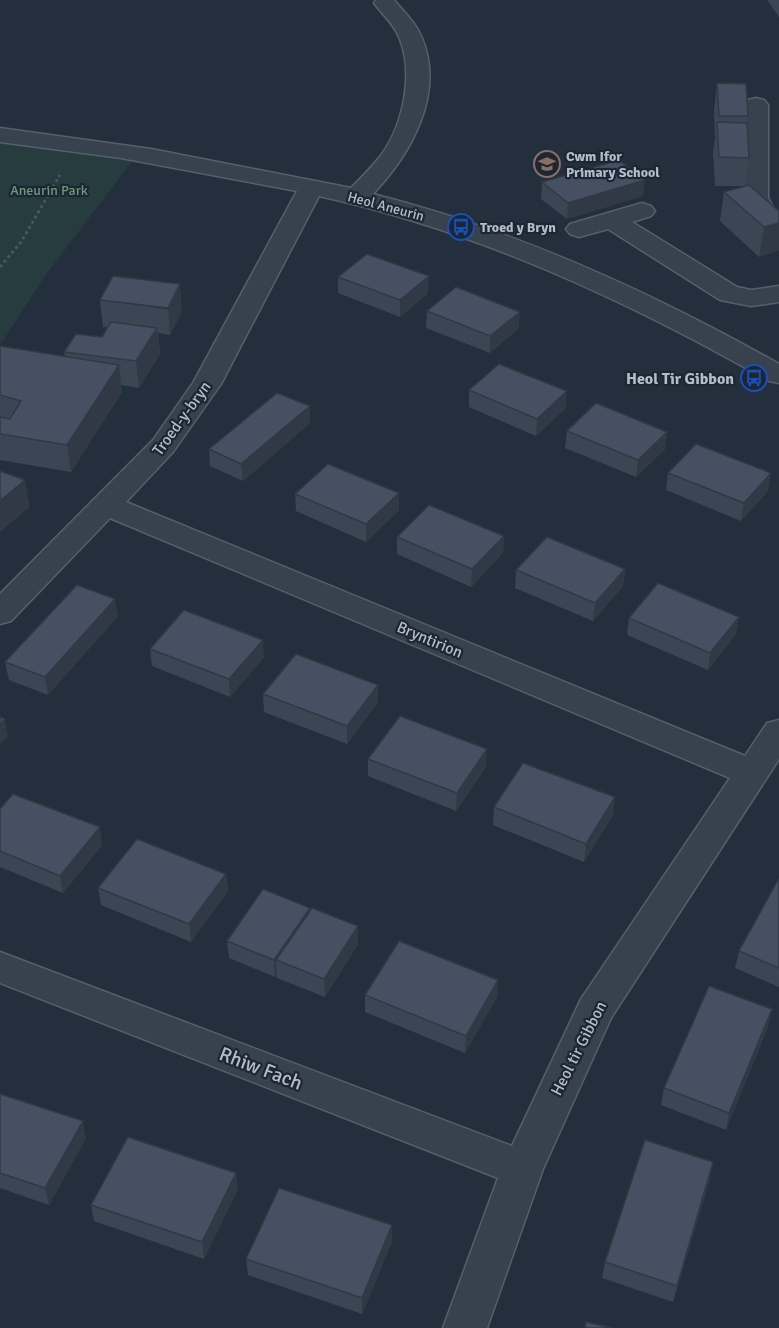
<svg xmlns="http://www.w3.org/2000/svg" width="779" height="1328" font-family="Signika,sans-serif">
<style>
.green{fill:#263c3f}
.lines{fill:none;stroke-linecap:round;stroke-linejoin:round}
.minor-casing{stroke:#565f6c;stroke-width:3}
.path{stroke:#44595c;stroke-width:3;stroke-dasharray:3 3;stroke-linecap:butt}
.minor{fill:#38414e;fill-rule:evenodd}
.wall{fill:#3b4654}
.shaded-wall{fill:#303945}
.building{fill:#455162;stroke:#303945;stroke-width:1.5}
.labels{text-anchor:middle;stroke-width:4.5;stroke-linejoin:round;paint-order:stroke}
.far-poi-label{font-size:14px;font-weight:bold;fill:#b4bcc9;stroke:#1d2633;text-anchor:start}
.far-park-label{font-size:14px;fill:#6b9a76;stroke:#1d2633}
.far-street-label{font-size:14px;fill:#b4bcc9;stroke:#1d2633}
.poi-label{font-size:16px;font-weight:bold;fill:#b4bcc9;stroke:#1d2633;text-anchor:end}
.street-label{font-size:16px;fill:#b4bcc9;stroke:#1d2633}
.near-street-label{font-size:20px;fill:#b4bcc9;stroke:#1d2633}
</style>
<rect width="100%" height="100%" fill="#242f3e"/>
<!-- green -->
<path class="green" d="M0,135L139,152L47,273L0,345Z"/>
<g class="lines">
<defs>
<g id="minor">
<path d="M376,0H394C404,12 416,23 422,38C445,94 411,154 373,194C516,230 651,292 779,364V383L769,381C628,301 478,231 319,196L221,384L173,452L126,502L745,756L767,723L779,720V759L611,1018L543,1169L487,1328H443L498,1178L0,983V952L512,1146L581,999L730,778L110,518L11,621L0,624V594L153,440L193,383L297,191L121,158L0,142V128L151,149L351,188C362,177 373,166 382,154C404,123 414,72 399,37C394,24 382,14 374,3Z"/>
<path d="M756,98L764,100L768,105V198L779,218V241C731,229 744,142 744,105L748,100Z"/>
<path d="M642,203L651,206L655,211L651,216L632,222L737,287L751,290L779,286V302L751,306L720,300L608,229L579,237L570,234L566,229L570,224Z"/>
</g>
</defs>
<!-- minor casing -->
<use href="#minor" class="minor-casing"/>
<!-- path -->
<path class="path" d="M0,267L21,242L60,175"/>
<!-- minor -->
<use href="#minor" class="minor"/>
</g>
<!-- wall -->
<g class="wall">
<path d="M767,0H779V17Z"/>
<path d="M717,83L748,116L747,124L749,158L745,186H715L713,151L715,138L714,111Z"/>
<path d="M542,182L643,196L567,219L541,199Z"/>
<path d="M724,192L779,211V250L759,257L720,221Z"/>
<path d="M338,277L428,293L400,317L338,293Z"/>
<path d="M100,300L182,311L170,335L158,333L160,354L139,388L121,385L122,392L71,472L0,460V346L65,356L64,352L102,337L108,327H103Z"/>
<path d="M427,311L519,328L490,353L426,328Z"/>
<path d="M469,390L566,408L536,436L469,407Z"/>
<path d="M310,406V423L243,481L210,466L209,449Z"/>
<path d="M567,431L667,432L665,449L636,477L565,448Z"/>
<path d="M668,473L768,491L741,521L666,490Z"/>
<path d="M295,494L399,510L366,542L296,511Z"/>
<path d="M504,536L503,553L471,587L397,554V537Z"/>
<path d="M625,569L623,586L593,621L515,588L516,570Z"/>
<path d="M118,616L48,695L9,680L5,662Z"/>
<path d="M629,618L736,634L708,670L627,635Z"/>
<path d="M150,649L264,657L230,697L152,666Z"/>
<path d="M263,694L378,702L347,744L264,712Z"/>
<path d="M368,759L486,767L456,811L368,776Z"/>
<path d="M494,807L613,815L584,862L493,825Z"/>
<path d="M0,809L102,845L63,893L0,867Z"/>
<path d="M226,874L228,891L191,942L101,905L98,888Z"/>
<path d="M779,878V987L735,968L739,951Z"/>
<path d="M310,911L358,944L325,997L277,978V975L275,977L229,958L227,941Z"/>
<path d="M498,980L497,997L465,1053L365,1012V995Z"/>
<path d="M768,1027L726,1130L661,1105L664,1088Z"/>
<path d="M0,1094L86,1138L49,1205L0,1188Z"/>
<path d="M710,1179L673,1302L602,1278L605,1262Z"/>
<path d="M238,1189L204,1259L94,1221L91,1205Z"/>
<path d="M392,1225V1242L362,1314L248,1275L246,1259Z"/>
</g>
<!-- shaded-wall -->
<g class="shaded-wall">
<path d="M645,180L643,196L567,219L568,203Z"/>
<path d="M779,223V250L759,257L764,227Z"/>
<path d="M429,276L428,293L400,317V300Z"/>
<path d="M180,284L182,311L170,335L168,308Z"/>
<path d="M520,312L519,328L490,353V336Z"/>
<path d="M157,328L160,354L139,388L136,361Z"/>
<path d="M119,365L122,392L71,472L67,445Z"/>
<path d="M567,391L566,408L536,436L537,419Z"/>
<path d="M310,406V423L243,481L241,464Z"/>
<path d="M667,432L665,449L636,477L638,460Z"/>
<path d="M771,473L768,491L741,521L744,503Z"/>
<path d="M25,480L30,507L0,532V501Z"/>
<path d="M399,493V510L366,542V524Z"/>
<path d="M504,536L503,553L471,587L472,569Z"/>
<path d="M625,569L623,586L593,621L595,603Z"/>
<path d="M115,599L118,616L48,695L45,677Z"/>
<path d="M739,617L736,634L708,670L710,653Z"/>
<path d="M263,640L264,657L230,697L229,679Z"/>
<path d="M378,685V702L347,744V726Z"/>
<path d="M5,719L8,736L0,745V724Z"/>
<path d="M487,749L486,767L456,811L457,793Z"/>
<path d="M615,797L613,815L584,862L586,844Z"/>
<path d="M100,827L102,845L63,893L60,876Z"/>
<path d="M226,874L228,891L191,942L189,924Z"/>
<path d="M310,908L311,925L276,960L277,975L275,977L274,960Z"/>
<path d="M358,926V944L325,997L324,979Z"/>
<path d="M498,980L497,997L465,1053L466,1036Z"/>
<path d="M772,1009L768,1027L726,1130L729,1113Z"/>
<path d="M83,1121L86,1138L49,1205L45,1188Z"/>
<path d="M713,1162L710,1179L673,1302L677,1286Z"/>
<path d="M236,1173L238,1189L204,1259L202,1242Z"/>
<path d="M392,1225V1242L362,1314V1298Z"/>
</g>
<!-- building -->
<g class="building">
<path d="M717,83L746,84L748,116H719Z"/>
<path d="M717,122L747,123L749,158L719,157Z"/>
<path d="M619,160L645,180L568,203L542,182Z"/>
<path d="M749,185L779,211V223L764,227L724,192Z"/>
<path d="M367,254L429,276L400,300L338,277Z"/>
<path d="M113,276L180,284L168,308L100,300Z"/>
<path d="M456,287L520,312L490,336L427,311Z"/>
<path d="M111,322L157,328L136,361L64,352L76,334L102,337Z"/>
<path d="M0,346L119,365L67,445L0,434V417L10,419L21,401L0,395Z"/>
<path d="M499,364L567,391L537,419L469,390Z"/>
<path d="M277,393L310,406L241,464L209,449Z"/>
<path d="M596,403L667,432L638,460L567,431Z"/>
<path d="M696,444L771,473L744,503L668,473Z"/>
<path d="M328,464L399,493L366,524L295,494Z"/>
<path d="M0,471L25,480L0,501Z"/>
<path d="M429,505L504,536L472,569L397,537Z"/>
<path d="M547,537L625,569L595,603L516,570Z"/>
<path d="M658,583L739,617L710,653L629,618Z"/>
<path d="M77,585L115,599L45,677L5,662Z"/>
<path d="M184,610L263,640L229,679L150,649Z"/>
<path d="M296,654L378,685L347,726L263,694Z"/>
<path d="M400,716L487,749L457,793L368,759Z"/>
<path d="M0,717L5,719L0,724Z"/>
<path d="M523,763L615,797L586,844L494,807Z"/>
<path d="M13,794L100,827L60,876L0,851V809Z"/>
<path d="M137,839L226,874L189,924L98,888Z"/>
<path d="M779,878V968L739,951Z"/>
<path d="M263,889L310,908L274,960L227,941Z"/>
<path d="M312,908L358,926L324,979L276,960Z"/>
<path d="M399,941L498,980L466,1036L365,995Z"/>
<path d="M709,986L772,1009L729,1113L664,1088Z"/>
<path d="M0,1094L83,1121L45,1188L0,1173Z"/>
<path d="M128,1137L236,1173L202,1242L91,1205Z"/>
<path d="M645,1140L713,1162L677,1286L605,1262Z"/>
<path d="M279,1188L392,1225L362,1298L246,1259Z"/>
<path d="M586,1322L612,1328H585Z"/>
</g>
<!-- icons -->
<defs>
<symbol id="school-ring" viewBox="-11 -11 22 22"><circle r="9.5" fill="#1d2633" stroke="#8d6e63" stroke-width="1.5"/><path d="M0-5L7-2L0 1L-7-2ZM-4 1L0 2.5L4 1V4Q0 6-4 4Z" fill="#8d6e63"/></symbol>
<symbol id="bus-ring" viewBox="-11 -11 22 22"><circle r="9.5" fill="#1d2633" stroke="#1a4fb4" stroke-width="1.5"/><path d="M-5-6H5V4H4V6H2V4H-2V6H-4V4H-5ZM-3.5-4V0h7V-4ZM-3.5 1.2v1.5H-2V1.2ZM2 1.2v1.5H3.5V1.2Z" fill="#1a4fb4"/></symbol>
</defs>
<g fill-rule="evenodd">
<use href="#school-ring" x="532" y="149" width="30" height="30"/>
<use href="#bus-ring" x="446" y="212" width="30" height="30"/>
<use href="#bus-ring" x="739" y="363" width="30" height="30"/>
</g>
<g class="labels">
<!-- far-poi labels -->
<g class="far-poi-label">
<text x="566" y="161">Cwm Ifor<tspan x="566" dy="16">Primary School</tspan></text>
<text x="480" y="232">Troed y Bryn</text>
</g>
<!-- far-park labels -->
<g class="far-park-label">
<text x="49" y="195">Aneurin Park</text>
</g>
<!-- far-street labels -->
<g class="far-street-label">
<text transform="translate(386 206) rotate(15)" y="5">Heol Aneurin</text>
</g>
<!-- poi labels -->
<g class="poi-label">
<text x="734" y="384">Heol Tir Gibbon</text>
</g>
<!-- street labels -->
<g class="street-label">
<text transform="translate(181 418) rotate(-54)" y="6">Troed-y-bryn</text>
<text transform="translate(430 639) rotate(23)" y="6">Bryntirion</text>
<text transform="translate(578 1048) rotate(-63)" y="6">Heol tir Gibbon</text>
</g>
<!-- near-street labels -->
<g class="near-street-label">
<text transform="translate(261 1068) rotate(21)" y="7">Rhiw Fach</text>
</g>
</g>
</svg>
